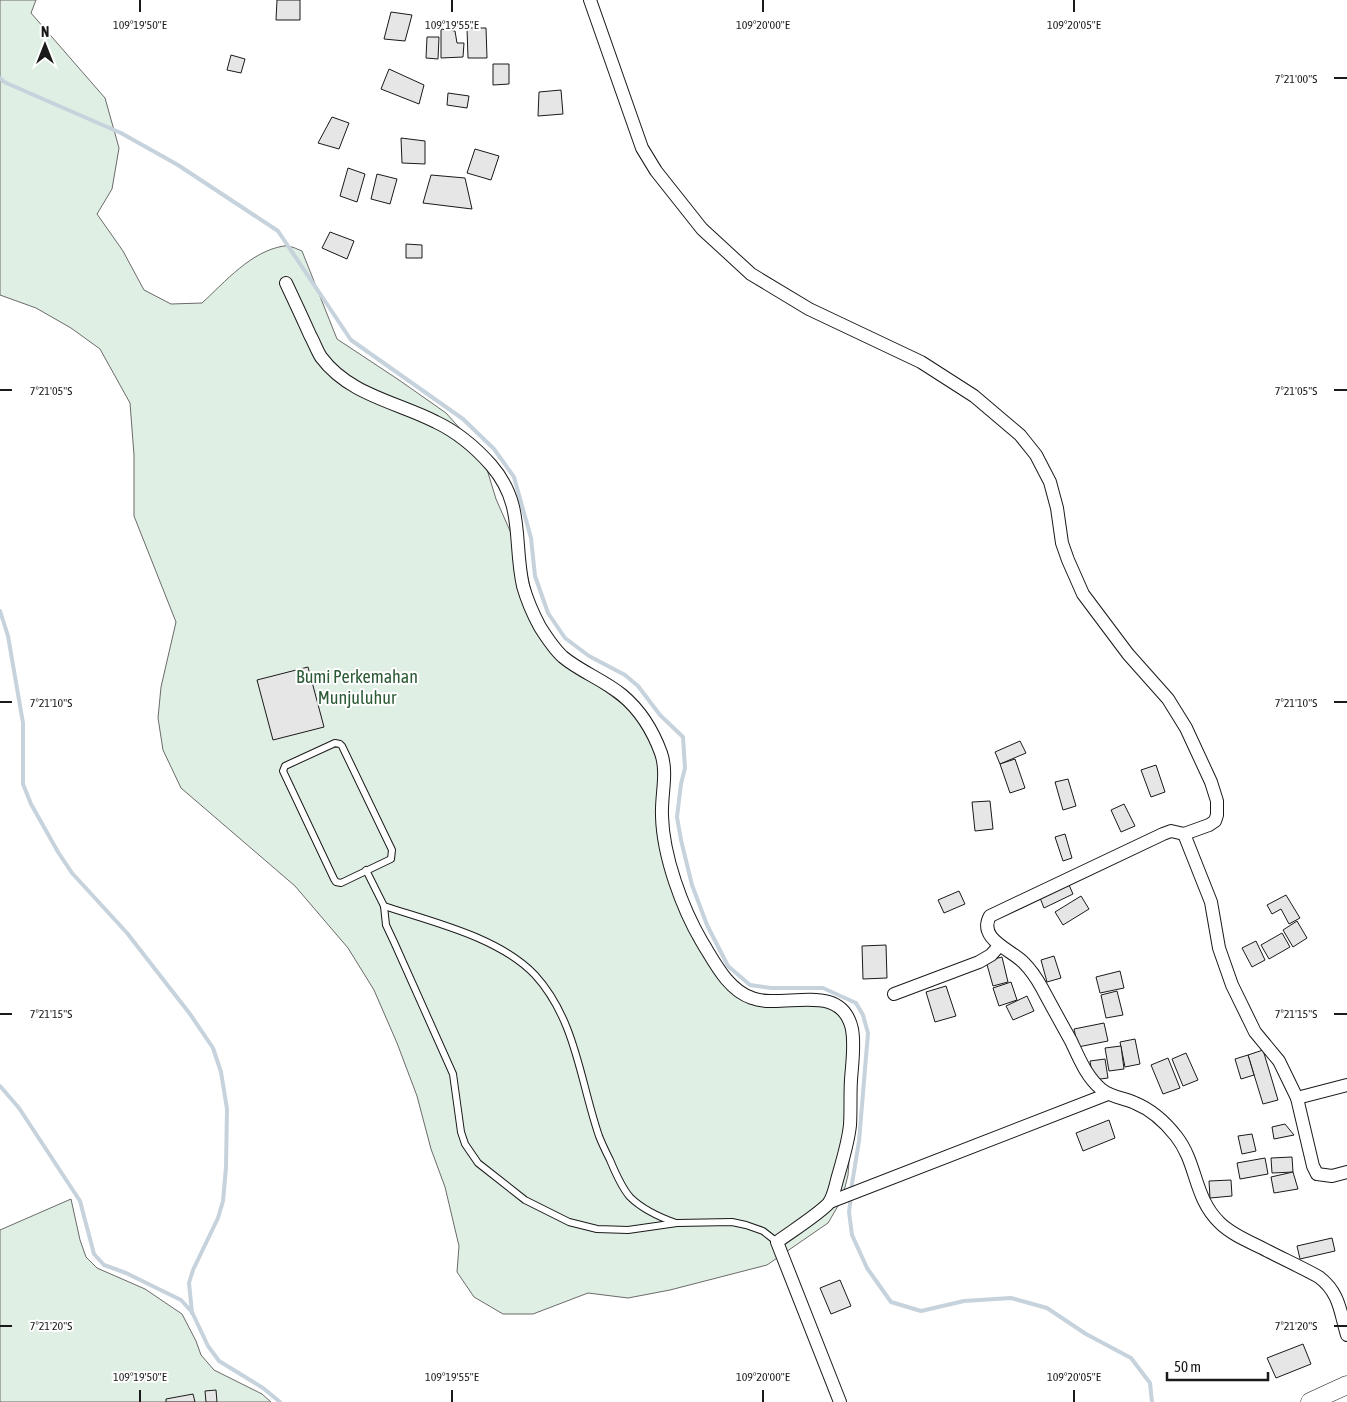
<svg xmlns="http://www.w3.org/2000/svg" width="1347" height="1402" font-family="'Asap Condensed',sans-serif">
<style>
.green{fill:#e0efe3;stroke:#6a6a6a}
.lines{fill:none;stroke-linecap:round;stroke-linejoin:round}
.stream{stroke:#c6d2dc;stroke-width:4}
.building{fill:#e6e6e6;stroke:#1a1a1a}
.lane-casing{stroke:#1a1a1a;stroke-width:8}
.street-casing{stroke:#1a1a1a;stroke-width:14}
.secondary-casing{stroke:#1a1a1a;stroke-width:19}
.lane{stroke:#fff;stroke-width:6}
.street{stroke:#fff;stroke-width:12}
.secondary{stroke:#fff;stroke-width:18}
.ticks{fill:none;stroke:#1a1a1a;stroke-width:2}
.labels{text-anchor:middle;stroke-width:4;stroke-linejoin:round;paint-order:stroke}
.park-label{font-size:18px;fill:#2b5a34;stroke:#fff}
.ticks-label{font-size:12px;text-anchor:middle;fill:#1a1a1a;stroke:#fff;stroke-width:4;stroke-linejoin:round;paint-order:stroke}
</style>
<rect width="100%" height="100%" fill="#fff"/>
<!-- green -->
<g class="green">
<path d="M0,0H36L31,13L105,98L119,148L112,189L97,214L123,251L144,290L171,304L202,303C225,282 251,251 284,246C289,245 297,249 302,251L337,339L399,380L446,413L482,453L496,499L525,565L539,626L579,672L655,728L668,863L693,939L735,991L796,1000L838,1010L855,1034L850,1148L848,1175L842,1199L828,1223L767,1265L670,1290L628,1298L588,1293L533,1314H503L474,1297L457,1272L459,1246L445,1187L431,1149L417,1096L397,1043L374,990L348,948L295,886L181,788L163,750L158,718L161,687L176,622L134,516V455L130,403L100,349L71,328L36,308L0,295Z"/>
<path d="M71,1199L80,1240L86,1257L97,1268L145,1289L182,1314L196,1341L201,1355L214,1370L262,1394L271,1402H0V1230Z"/>
</g>
<g class="lines">
<!-- stream -->
<g class="stream">
<path d="M0,78L4,82L121,133L178,165L278,231L351,340L463,419L494,449L514,477L531,538L535,576L548,613L565,638L589,656L625,675L638,686L660,715L683,737L685,768L681,784L677,817L681,840L692,885L707,925L728,966L750,985L771,988H823L856,1003L863,1015L868,1033L859,1141L851,1190"/>
<path d="M0,611L8,636L23,723V784L31,804L58,852L72,873L127,933L190,1014L213,1048L221,1072L227,1109L226,1167L223,1201L218,1218L193,1270L189,1283L192,1313"/>
<path d="M0,1086L19,1108L80,1201L94,1254L104,1265L126,1273L181,1300L192,1312L208,1346L219,1361L263,1388L280,1402"/>
<path d="M851,1197L849,1212L852,1235L867,1268L891,1302L921,1311L964,1301L1011,1298L1047,1308L1086,1334L1131,1358L1150,1383L1152,1402"/>
</g>
</g>
<!-- building -->
<g class="building">
<path d="M277,0H300V20H276Z"/>
<path d="M391,12L412,15L405,41L384,39Z"/>
<path d="M467,28H486L487,58H468Z"/>
<path d="M441,29L455,31L457,43H464L463,57L441,58Z"/>
<path d="M427,37H439L438,59L426,58Z"/>
<path d="M231,55L245,59L241,73L227,70Z"/>
<path d="M493,64H509V84L493,85Z"/>
<path d="M389,69L424,85L419,104L381,89Z"/>
<path d="M561,90L563,114L538,116L539,92Z"/>
<path d="M448,93L469,96L467,108L447,105Z"/>
<path d="M332,117L349,123L339,149L318,143Z"/>
<path d="M401,138L425,141V164L402,163Z"/>
<path d="M475,149L499,156L491,180L467,173Z"/>
<path d="M348,168L365,174L357,202L340,196Z"/>
<path d="M377,174L397,179L390,204L371,199Z"/>
<path d="M431,175L465,178L472,209L423,203Z"/>
<path d="M330,232L354,241L347,259L322,248Z"/>
<path d="M406,244L422,245V258H406Z"/>
<path d="M308,667L324,727L273,740L257,680Z"/>
<path d="M1020,741L1026,753L1000,764L995,752Z"/>
<path d="M1015,759L1025,788L1010,793L1000,764Z"/>
<path d="M1156,765L1165,792L1151,797L1141,770Z"/>
<path d="M1068,779L1076,806L1063,810L1055,782Z"/>
<path d="M990,801L993,829L975,831L972,802Z"/>
<path d="M1124,804L1135,826L1121,832L1111,810Z"/>
<path d="M1065,834L1072,858L1063,861L1055,837Z"/>
<path d="M1069,885L1073,894L1044,908L1040,898Z"/>
<path d="M959,891L965,904L944,913L938,900Z"/>
<path d="M1286,895L1300,918L1289,924L1281,909L1272,914L1267,905Z"/>
<path d="M1081,896L1089,909L1063,925L1055,912Z"/>
<path d="M1297,921L1307,938L1293,947L1283,930Z"/>
<path d="M1282,933L1290,947L1269,959L1261,945Z"/>
<path d="M1256,941L1265,960L1252,967L1242,948Z"/>
<path d="M886,945L887,978L863,979L862,946Z"/>
<path d="M1054,956L1061,978L1047,982L1041,960Z"/>
<path d="M1002,957L1008,982L993,986L986,961Z"/>
<path d="M1120,971L1124,988L1100,993L1096,977Z"/>
<path d="M1011,982L1017,1000L999,1006L993,988Z"/>
<path d="M946,986L956,1016L935,1022L926,992Z"/>
<path d="M1117,991L1123,1015L1106,1018L1101,995Z"/>
<path d="M1027,996L1034,1011L1013,1020L1006,1006Z"/>
<path d="M1104,1023L1108,1041L1078,1047L1074,1029Z"/>
<path d="M1135,1039L1140,1064L1125,1067L1120,1042Z"/>
<path d="M1121,1046L1124,1069L1109,1071L1105,1048Z"/>
<path d="M1263,1050L1278,1100L1263,1104L1248,1055Z"/>
<path d="M1186,1053L1198,1080L1183,1086L1172,1059Z"/>
<path d="M1248,1055L1254,1075L1241,1079L1235,1059Z"/>
<path d="M1168,1058L1180,1088L1163,1094L1151,1065Z"/>
<path d="M1105,1059L1108,1078L1093,1080L1090,1061Z"/>
<path d="M1109,1120L1115,1138L1083,1151L1076,1133Z"/>
<path d="M1285,1124L1294,1135L1274,1139L1272,1127Z"/>
<path d="M1252,1134L1256,1151L1242,1154L1238,1136Z"/>
<path d="M1292,1157L1293,1172L1272,1173L1271,1158Z"/>
<path d="M1265,1158L1268,1174L1240,1179L1237,1163Z"/>
<path d="M1293,1172L1298,1189L1274,1193L1271,1177Z"/>
<path d="M1231,1180L1232,1196L1210,1198L1209,1181Z"/>
<path d="M1332,1238L1335,1251L1300,1259L1297,1246Z"/>
<path d="M840,1280L851,1306L831,1314L820,1288Z"/>
<path d="M1303,1344L1311,1364L1276,1378L1267,1358Z"/>
<path d="M216,1390L217,1402H206L205,1391Z"/>
<path d="M193,1394L195,1402H166V1399Z"/>
</g>
<g class="lines">
<defs>
<g id="lane">
<path d="M335,743L340,744L342,746L392,850L391,859L341,883L336,882L334,879L283,771L285,766Z"/>
<path d="M366,870L384,906L386,925L394,942L453,1074L461,1132L465,1144L478,1163L525,1200L569,1222L597,1229L628,1230L677,1223L732,1222L746,1225L763,1231L777,1242"/>
<path d="M384,906C432,922 499,937 535,975C576,1020 580,1081 599,1136C602,1144 606,1152 610,1160C615,1172 622,1188 630,1197C643,1210 659,1217 676,1223"/>
</g>
<g id="street">
<path d="M590,0L642,148L656,171L702,229L751,274L809,309L921,362L974,396L1020,435L1036,455L1050,482L1057,508L1062,543L1068,560L1083,594L1128,654L1168,699L1186,728L1211,782L1217,801V815L1215,821L1209,825L1184,834L1211,902L1219,948L1232,985L1255,1032L1279,1061L1297,1098L1313,1166L1317,1174L1332,1176L1347,1172"/>
<path d="M286,283C294,300 302,317 310,335C314,342 317,351 321,357C349,395 397,402 436,422C457,432 476,448 491,465C525,504 513,541 523,586C527,600 533,614 540,627C547,638 554,649 563,657C581,672 604,680 622,695C640,710 653,731 661,753C668,773 661,795 662,816C663,856 682,908 702,942C715,963 728,990 752,998C783,1010 841,980 852,1029C855,1046 852,1064 851,1080C850,1095 851,1110 850,1125C848,1144 842,1162 837,1180C835,1188 833,1198 828,1204C816,1216 792,1231 777,1242L840,1402"/>
<path d="M1184,834L1171,831L1163,834L990,916C977,939 1012,950 1024,963C1031,970 1037,979 1042,988C1051,1005 1061,1023 1071,1041C1079,1058 1086,1076 1101,1089C1110,1097 1124,1098 1135,1103C1152,1110 1165,1122 1176,1136C1198,1164 1193,1197 1220,1223C1231,1234 1248,1241 1262,1248C1281,1258 1301,1267 1319,1277C1340,1293 1340,1312 1347,1335"/>
<path d="M894,994L979,962L991,955L999,946"/>
<path d="M1297,1098L1347,1085"/>
<path d="M830,1202L1108,1094"/>
</g>
<path id="secondary" d="M1310,1402L1347,1385"/>
</defs>
<!-- lane casing -->
<use href="#lane" class="lane-casing"/>
<!-- street casing -->
<use href="#street" class="street-casing"/>
<!-- secondary casing -->
<use href="#secondary" class="secondary-casing"/>
<!-- lane -->
<use href="#lane" class="lane"/>
<!-- street -->
<use href="#street" class="street"/>
<!-- secondary -->
<use href="#secondary" class="secondary"/>
</g>
<!-- ticks -->
<path class="ticks" d="M140,0V12M452,0V12M763,0V12M1074,0V12M1334,78H1347M0,390H12M1334,390H1347M0,702H12M1334,702H1347M0,1014H12M1334,1014H1347M0,1326H12M1334,1326H1347M140,1390V1402M452,1390V1402M763,1390V1402M1074,1390V1402"/>
<g class="labels">
<!-- park labels -->
<g class="park-label">
<text x="357" y="683">Bumi Perkemahan<tspan x="357" dy="21">Munjuluhur</tspan></text>
</g>
</g>
<g class="ticks-label">
<text x="140" y="29">109°19'50"E</text>
<text x="452" y="29">109°19'55"E</text>
<text x="763" y="29">109°20'00"E</text>
<text x="1074" y="29">109°20'05"E</text>
<text x="1296" y="83">7°21'00"S</text>
<text x="51" y="395">7°21'05"S</text>
<text x="1296" y="395">7°21'05"S</text>
<text x="51" y="707">7°21'10"S</text>
<text x="1296" y="707">7°21'10"S</text>
<text x="51" y="1018">7°21'15"S</text>
<text x="1296" y="1018">7°21'15"S</text>
<text x="51" y="1330">7°21'20"S</text>
<text x="1296" y="1330">7°21'20"S</text>
<text x="140" y="1381">109°19'50"E</text>
<text x="452" y="1381">109°19'55"E</text>
<text x="763" y="1381">109°20'00"E</text>
<text x="1074" y="1381">109°20'05"E</text>
</g>
<!-- north arrow -->
<g transform="translate(45 45)" stroke="#ffffff" stroke-width="4" paint-order="stroke">
<path d="M0-4L9 19L0 12L-9 19Z" fill="#1a1a1a"/>
<text y="-8" font-size="14" font-weight="bold" text-anchor="middle" fill="#1a1a1a">N</text>
</g>
<!-- scale -->
<path d="M1167 1372v8h101v-8" fill="none" stroke="#1a1a1a" stroke-width="2.5"/>
<text x="1174" y="1372" font-size="15" fill="#1a1a1a" stroke="#ffffff" stroke-width="4" paint-order="stroke">50 m</text>
</svg>
